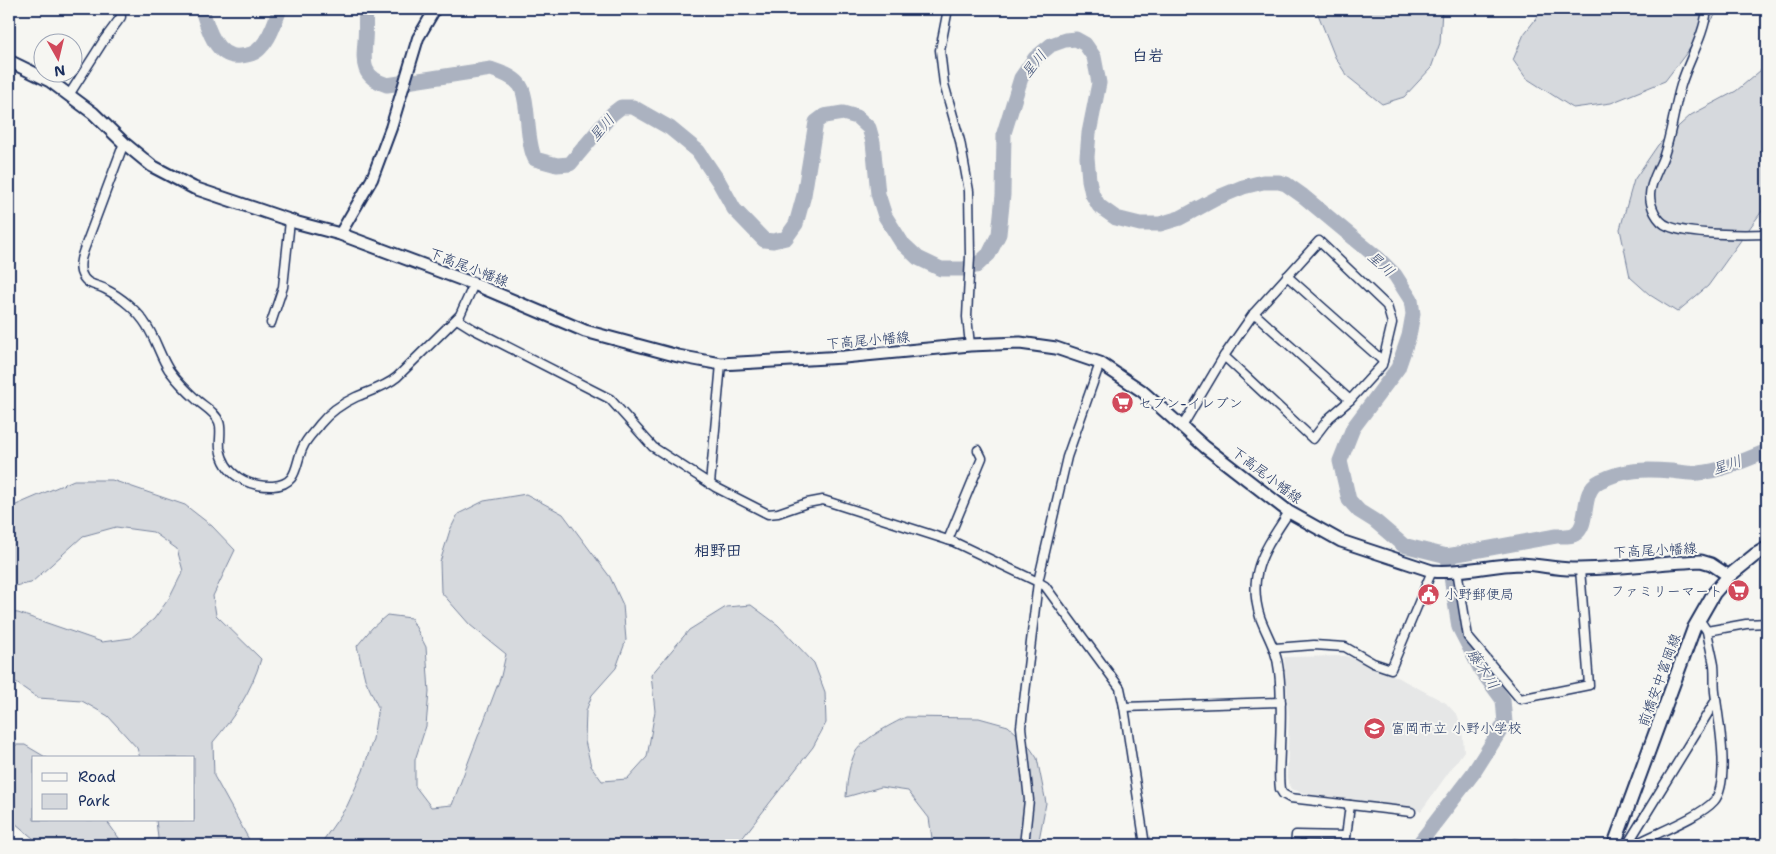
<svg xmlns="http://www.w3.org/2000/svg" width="1776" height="854" font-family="'Shantell Sans','Klee One',sans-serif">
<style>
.built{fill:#e6e7e7}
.green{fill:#d6d9dd;stroke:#78849e}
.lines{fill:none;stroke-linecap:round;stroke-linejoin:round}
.river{stroke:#abb2c0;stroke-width:15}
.minor-casing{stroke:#1b2f5e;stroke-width:11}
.tertiary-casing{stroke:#1b2f5e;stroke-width:14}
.secondary-casing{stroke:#1b2f5e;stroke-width:15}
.primary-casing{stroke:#1b2f5e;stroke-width:16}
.minor{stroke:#f6f6f2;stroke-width:8}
.tertiary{stroke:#f6f6f2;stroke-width:10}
.secondary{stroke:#f6f6f2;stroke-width:11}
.primary{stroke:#f6f6f2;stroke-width:12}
.labels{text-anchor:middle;stroke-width:4;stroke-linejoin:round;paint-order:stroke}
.street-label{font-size:14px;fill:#1b2f5e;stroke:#f6f6f2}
.poi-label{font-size:14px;fill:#1b2f5e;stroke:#f6f6f2;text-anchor:start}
.water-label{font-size:15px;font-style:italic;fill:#46567b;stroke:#f6f6f2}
.quarter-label{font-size:16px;font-weight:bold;fill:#1b2f5e;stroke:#f6f6f2}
</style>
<rect width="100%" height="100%" fill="#f6f6f2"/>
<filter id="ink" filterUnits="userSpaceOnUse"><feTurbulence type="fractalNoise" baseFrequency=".02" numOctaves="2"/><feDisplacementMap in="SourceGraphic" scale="10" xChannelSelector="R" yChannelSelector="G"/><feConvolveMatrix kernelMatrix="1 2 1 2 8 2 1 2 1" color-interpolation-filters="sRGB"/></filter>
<g filter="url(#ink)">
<!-- built -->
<path class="built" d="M1346,656L1384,670L1446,703L1458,716L1463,738L1464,751L1421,811L1311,795L1291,789L1287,778L1289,717L1284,657Z"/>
<!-- green -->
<g class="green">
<path d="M1316,9H1442L1440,43L1431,68L1404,97L1382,104L1347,76L1335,57Z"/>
<path d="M1563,9H1720L1665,81L1611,103L1573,108L1526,78L1513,60L1524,34L1539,15Z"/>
<path d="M1767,65V204L1708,286L1677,312L1650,295L1630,277L1620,229L1634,180L1658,145L1691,115L1736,91Z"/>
<path d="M74,480H112L185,505L212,526L235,550L213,596L216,615L261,659C251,692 235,716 213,742L214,776L252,845H153L158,838L156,820H194V758H140L137,748L108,716L82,701L38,698L12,680L9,676V612L18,613L102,642L131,638L154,619L170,597L183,571L177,549L153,532L116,527L83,536L31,583L9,587V508Z"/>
<path d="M526,494L563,514L610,577L623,605L626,640L616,668L592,695L586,711L585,741L591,766L602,781L627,779L647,757L655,711L651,675L689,630L726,607L751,605L778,625L814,663L825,692L826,723L813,747L737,845H320L347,806L363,771L373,739L378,707L365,679L357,646L372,628L387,615L411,618L426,647L429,692L426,726L415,760V786L431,807L452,805L501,676L506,654L470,625L441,592L440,562L450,530L458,514L484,501Z"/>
<path d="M906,717L979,718L1008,726L1026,742L1037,758L1046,803L1038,845H933L929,818L908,791L881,787L846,797C847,783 848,769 854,755C860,740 892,724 906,717Z"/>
<path d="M9,745H25L47,758H34V820H106L124,845H44L34,839L9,818Z"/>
</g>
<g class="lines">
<!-- river -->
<g class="river">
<path d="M202,9C207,27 216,59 240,56C249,55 255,54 261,47C271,37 275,21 280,9"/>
<path d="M366,9C365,19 366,30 365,41C363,64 362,77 387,85L491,69C500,72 512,76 519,84C530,96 525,139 535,159L557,165L570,164L612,114L621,107H633L670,128L698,151L719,182L734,209L764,240L773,241L786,238L796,224L804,195L816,122L824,116L843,113L857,117L869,128L873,142L878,194L885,216L902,243L918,258L941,269H963L976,266L989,254L999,234L1003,195L1004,133L1021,78L1035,58L1051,45L1065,40L1076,39L1085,44L1094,57L1099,83L1089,133L1087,157L1089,180L1092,194L1099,206L1116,218L1140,224H1160L1180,218L1219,197L1243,187L1263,182H1279L1286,184L1303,196L1379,259L1395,275L1411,300L1413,314L1409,336L1398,368L1353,428L1340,461L1349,500L1359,511L1375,521L1403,545L1447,556L1556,536C1562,536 1570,537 1575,534C1591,524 1579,491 1600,481C1625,469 1644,469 1671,471C1680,472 1689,474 1698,473C1722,471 1745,460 1767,451"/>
<path d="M1418,845L1474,772L1505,723L1503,700L1481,670L1459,627L1448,558"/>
</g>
<defs>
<g id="minor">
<path d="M948,9L940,50L944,84L960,141L969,191L970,256L967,317L970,345"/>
<path d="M1707,9C1704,36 1689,59 1681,85C1674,108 1672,132 1664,155C1660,167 1650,182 1650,195C1650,206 1657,222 1668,226C1688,235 1744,235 1767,234"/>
<path d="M69,95L104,40L121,17L120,9"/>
<path d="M124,143L85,247C82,255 79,263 81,272C82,275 85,280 88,282C92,285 100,286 105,289C121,297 138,311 147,326C156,340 160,356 169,370C177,381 188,392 198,401C205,407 216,413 219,422C222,429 219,440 220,448C224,475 248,487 273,486C300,484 294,463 304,445C308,437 315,431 320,424C329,413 343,403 356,397C370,391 385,387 397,377L460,315L474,284"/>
<path d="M1319,241L1387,306L1392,323L1382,365L1350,400L1329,418L1313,439L1224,356L1254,313Z"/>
<path d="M1287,276L1383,361"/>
<path d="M1254,313L1350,400"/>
<path d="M457,319L473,329L610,399L653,447L715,487L768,514L778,513L807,503L823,500L954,542L1038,582L1045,586L1120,688L1124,707L1145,845"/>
<path d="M271,323L283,287L290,221"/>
<path d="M1183,425L1224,356"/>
<path d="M710,484L721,364"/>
<path d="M1289,512C1266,548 1246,572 1260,617C1267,636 1277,650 1279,671C1282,696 1281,722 1280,747C1280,760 1278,775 1280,789L1283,794L1290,798L1411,812"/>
<path d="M948,540L982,458L978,450"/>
<path d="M1457,570L1468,637L1520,699L1589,685L1580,569"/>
<path d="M1699,619L1707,631L1746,624L1767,623"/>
<path d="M1275,648L1314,645L1345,647L1373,663L1391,669L1432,571"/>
<path d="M1124,707L1281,702"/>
<path d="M1024,845L1029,800L1021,727L1038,582L1067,457L1100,363"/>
<path d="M1295,845L1296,835L1346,836"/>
<path d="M1345,845L1350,805"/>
<path d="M1514,845V844L1525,845"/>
<path d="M1627,845L1716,700"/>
<path d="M1634,845C1654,834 1700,817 1714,801C1731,782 1718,717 1715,692C1714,683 1715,674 1714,665C1712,654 1709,643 1707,631"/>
</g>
<path id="tertiary" d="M340,234L372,179L391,128L418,38L435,9"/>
<path id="secondary" d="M9,61L50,81L93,113L124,143L152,166L194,188L298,223L340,234L474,284L585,331L678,356L721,364L844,357L970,345L1020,343L1056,348L1100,363L1142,391L1205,447L1289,512L1341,541L1432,571C1457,574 1491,565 1519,564C1537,564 1554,569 1572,569C1615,569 1658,563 1701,561L1711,564L1729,576"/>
<path id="primary" d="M1614,845L1694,628L1714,593L1729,576L1755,555L1767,548"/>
</defs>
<!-- minor casing -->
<use href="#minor" class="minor-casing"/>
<!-- tertiary casing -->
<use href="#tertiary" class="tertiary-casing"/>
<!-- secondary casing -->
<use href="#secondary" class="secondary-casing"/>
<!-- primary casing -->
<use href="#primary" class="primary-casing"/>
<!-- minor -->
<use href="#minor" class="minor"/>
<!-- tertiary -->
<use href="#tertiary" class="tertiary"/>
<!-- secondary -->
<use href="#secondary" class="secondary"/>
<!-- primary -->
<use href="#primary" class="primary"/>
</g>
</g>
<!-- icons -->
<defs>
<symbol id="supermarket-disc" viewBox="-11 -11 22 22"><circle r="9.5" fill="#d1495b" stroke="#f6f6f2"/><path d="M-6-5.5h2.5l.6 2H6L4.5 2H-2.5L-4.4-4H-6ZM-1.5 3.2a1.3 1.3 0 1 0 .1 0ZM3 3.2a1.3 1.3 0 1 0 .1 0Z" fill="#fff"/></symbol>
<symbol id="civic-disc" viewBox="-11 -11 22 22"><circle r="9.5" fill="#d1495b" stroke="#f6f6f2"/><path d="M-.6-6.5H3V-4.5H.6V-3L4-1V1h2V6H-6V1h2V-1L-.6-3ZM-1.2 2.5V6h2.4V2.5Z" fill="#fff"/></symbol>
<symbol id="school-disc" viewBox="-11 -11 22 22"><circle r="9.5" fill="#d1495b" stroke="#f6f6f2"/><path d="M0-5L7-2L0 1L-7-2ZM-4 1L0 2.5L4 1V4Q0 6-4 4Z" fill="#fff"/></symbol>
</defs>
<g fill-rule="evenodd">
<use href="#supermarket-disc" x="1110" y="390" width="25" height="25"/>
<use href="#supermarket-disc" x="1726" y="578" width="25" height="25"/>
<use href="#civic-disc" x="1416" y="582" width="25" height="25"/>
<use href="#school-disc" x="1362" y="716" width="25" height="25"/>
</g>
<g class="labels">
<!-- street labels -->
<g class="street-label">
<text transform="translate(469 267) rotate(21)" y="5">下高尾小幡線</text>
<text transform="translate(868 340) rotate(-5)" y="5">下高尾小幡線</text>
<text transform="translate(1267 475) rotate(37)" y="5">下高尾小幡線</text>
<text transform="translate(1655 550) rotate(-3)" y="5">下高尾小幡線</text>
<text transform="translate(1659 680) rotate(-70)" y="5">前橋安中富岡線</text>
</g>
<!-- poi labels -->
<g class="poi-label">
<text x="1138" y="408">セブン-イレブン</text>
<text x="1723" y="596" text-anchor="end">ファミリーマート</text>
<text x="1444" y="599">小野郵便局</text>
<text x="1391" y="733">富岡市立 小野小学校</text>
</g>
<!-- water labels -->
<g class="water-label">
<text transform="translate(1034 64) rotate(-51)" y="5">星川</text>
<text transform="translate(602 128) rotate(-49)" y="5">星川</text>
<text transform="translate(1381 264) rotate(42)" y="5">星川</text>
<text transform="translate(1727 465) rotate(-18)" y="5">星川</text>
<text transform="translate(1483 669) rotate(58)" y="5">藤木川</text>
</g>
<!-- quarter labels -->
<g class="quarter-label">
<text x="1148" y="61">白岩</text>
<text x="718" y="556">相野田</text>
</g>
</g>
<!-- margin -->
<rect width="1776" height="854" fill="none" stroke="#f6f6f2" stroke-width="30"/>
<rect x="15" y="15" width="1746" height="824" fill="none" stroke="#1b2f5e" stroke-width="2" filter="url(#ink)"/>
<!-- legend -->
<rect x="32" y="756" width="162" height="65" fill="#f6f6f2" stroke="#9ea6b7"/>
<rect x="42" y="773" width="25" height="8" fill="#f6f6f2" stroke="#9ea6b7"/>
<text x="78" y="782" font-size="15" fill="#1b2f5e">Road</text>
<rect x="42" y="794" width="25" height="15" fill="#d6d9dd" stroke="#9ea6b7"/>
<text x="78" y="806" font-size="15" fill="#1b2f5e">Park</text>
<!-- north arrow -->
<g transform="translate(58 58) rotate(172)"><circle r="24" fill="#f6f6f2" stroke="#9ea6b7"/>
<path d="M0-4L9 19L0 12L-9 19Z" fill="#d1495b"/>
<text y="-8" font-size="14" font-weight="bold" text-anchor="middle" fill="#1b2f5e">N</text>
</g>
</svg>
